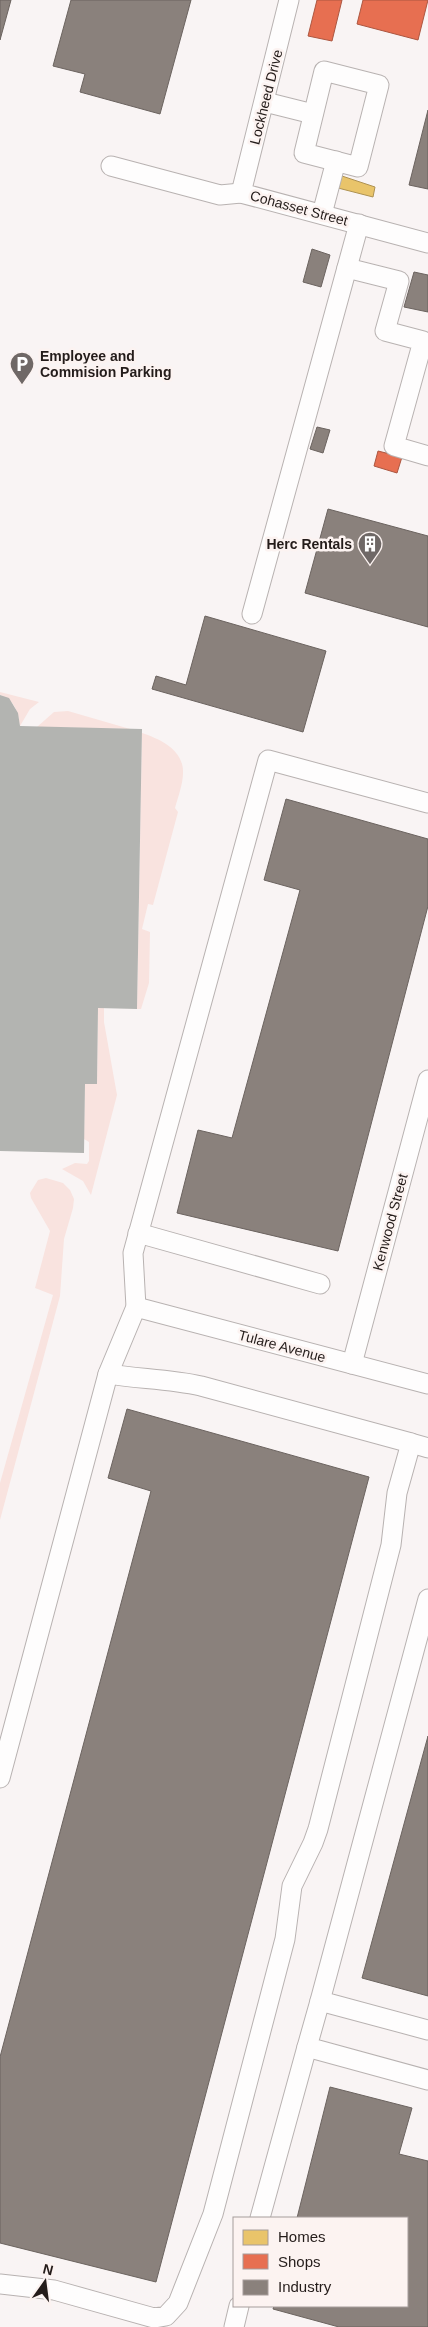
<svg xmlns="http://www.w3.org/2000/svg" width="428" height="2327" font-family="Helvetica,sans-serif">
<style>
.green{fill:#f9e3df}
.homes{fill:#e9c46a;stroke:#ae9252}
.shops{fill:#e76f51;stroke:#ac5640}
.industry{fill:#8a817c;stroke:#6b635f}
.building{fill:#b3b4b1}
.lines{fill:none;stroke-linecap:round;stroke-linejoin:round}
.minor-casing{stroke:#b8b2b1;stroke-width:21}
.minor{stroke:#fefdfd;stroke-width:19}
.labels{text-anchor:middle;stroke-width:5;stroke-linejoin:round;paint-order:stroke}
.street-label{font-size:14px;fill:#241c1a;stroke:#fcf3f1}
.poi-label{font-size:14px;font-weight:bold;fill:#241c1a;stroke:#fcf3f1;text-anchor:start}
</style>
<rect width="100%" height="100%" fill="#f9f4f4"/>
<!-- green -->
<g class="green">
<path d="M0,692L39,702L30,709L20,726C18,712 15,700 0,695Z"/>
<path d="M68,711L130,729L37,727L54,712Z"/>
<path d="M142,733C160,739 184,750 183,773C183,784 178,797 175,808L178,812L153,905L148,904L142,929L150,932L149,983L141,1009H137Z"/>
<path d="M98,1008H104V1022L117,1095L91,1195L83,1181L62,1169L75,1163L87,1164L89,1161V1142L84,1139L85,1084H97Z"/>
<path d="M46,1178L63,1183L70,1190L74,1199L73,1208L64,1239L60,1296L0,1520V1483L53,1295L35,1288L50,1231L31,1198L30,1193L38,1180Z"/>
</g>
<!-- homes -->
<path class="homes" d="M342,176L375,187L373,197L338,188Z"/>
<!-- shops -->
<g class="shops">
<path d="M317,0H342L332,41L308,36Z"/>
<path d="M363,0H428L418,40L357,24Z"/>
<path d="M378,451L402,457L397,473L374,466Z"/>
</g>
<!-- industry -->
<g class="industry">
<path d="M0,0H11L0,40Z"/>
<path d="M71,0H191L160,114L80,92L85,74L53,66Z"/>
<path d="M428,110V189L409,185Z"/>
<path d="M312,249L330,255L321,287L303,282Z"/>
<path d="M414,272L428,275V312L404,307Z"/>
<path d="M317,427L330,430L323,453L310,449Z"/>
<path d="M328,509L428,536V627L305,593Z"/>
<path d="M205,616L326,651L303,732L152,689L156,676L186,685Z"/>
<path d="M286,799L428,839V906L338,1251L177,1213L198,1130L232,1138L300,890L264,880Z"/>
<path d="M127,1409L369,1477L156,2282L0,2243V2057L151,1491L108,1478Z"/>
<path d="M428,1736V1996L362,1978Z"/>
<path d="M330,2087L412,2108L399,2154L428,2161V2327H339L273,2309L274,2306H407V2218H297Z"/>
</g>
<!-- building -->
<path class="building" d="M0,695L9,698L18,713L20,726L142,729L137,1009L98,1008L97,1084H85L84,1153L0,1151Z"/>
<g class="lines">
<defs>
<g id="minor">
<path d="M324,71L379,85L358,167L304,153Z"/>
<path d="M265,102L313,114"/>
<path d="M111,166L220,195L241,193L428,243"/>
<path d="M241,193L289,0"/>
<path d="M322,214L336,161"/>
<path d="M347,268L399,281L385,331L423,341L394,446L428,456"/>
<path d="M252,614L359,224"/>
<path d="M138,1233L320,1284"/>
<path d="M136,1307L428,1384"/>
<path d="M352,1364L428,1080"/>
<path d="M108,1374C139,1379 170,1379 201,1386L411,1443"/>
<path d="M428,1599L320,2001L428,2030"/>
<path d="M0,1778L108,1374L136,1307L133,1253L268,760L428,803"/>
<path d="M320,2001L307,2047L428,2080"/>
<path d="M260,2218L307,2047"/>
<path d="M0,2284L54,2290L154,2318L166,2316L178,2303L213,2214L285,1939L292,1886L313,1843L318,1829L391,1545L397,1493L411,1443L428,1448"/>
<path d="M234,2327L239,2306"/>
</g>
</defs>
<!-- minor casing -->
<use href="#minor" class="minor-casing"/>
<!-- minor -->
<use href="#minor" class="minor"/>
</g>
<!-- icons -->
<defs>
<symbol id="parking-pin" viewBox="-11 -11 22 30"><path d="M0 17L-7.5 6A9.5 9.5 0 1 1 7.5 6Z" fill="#6f6866" stroke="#fcf3f1"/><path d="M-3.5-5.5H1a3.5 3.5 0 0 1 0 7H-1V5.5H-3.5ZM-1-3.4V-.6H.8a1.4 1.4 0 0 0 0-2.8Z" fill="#fff"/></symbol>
<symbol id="building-pin" viewBox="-11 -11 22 30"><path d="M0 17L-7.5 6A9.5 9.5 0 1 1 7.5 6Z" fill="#6f6866" stroke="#fcf3f1"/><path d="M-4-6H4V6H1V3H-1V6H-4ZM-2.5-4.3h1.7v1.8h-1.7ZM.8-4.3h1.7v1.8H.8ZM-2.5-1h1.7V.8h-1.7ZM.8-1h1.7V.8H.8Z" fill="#fff"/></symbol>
</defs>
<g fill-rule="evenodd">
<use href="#parking-pin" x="8" y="350" width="28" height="38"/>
<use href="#building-pin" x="356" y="530" width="28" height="38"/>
</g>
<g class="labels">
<!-- street labels -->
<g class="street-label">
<text transform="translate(266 97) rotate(-76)" y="5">Lockheed Drive</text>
<text transform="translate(299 208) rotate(15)" y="5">Cohasset Street</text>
<text transform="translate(390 1222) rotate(-75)" y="5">Kenwood Street</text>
<text transform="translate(282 1346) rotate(15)" y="5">Tulare Avenue</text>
</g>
<!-- poi labels -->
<g class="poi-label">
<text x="40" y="361">Employee and<tspan x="40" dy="16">Commision Parking</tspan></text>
<text x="352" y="549" text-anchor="end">Herc Rentals</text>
</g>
</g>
<!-- legend -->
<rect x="233" y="2217" width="175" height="90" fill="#fcf3f1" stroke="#a69d9b"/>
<rect x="243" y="2230" width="25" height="15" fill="#e9c46a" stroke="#a69d9b"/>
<text x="278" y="2242" font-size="15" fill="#241c1a">Homes</text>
<rect x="243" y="2254" width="25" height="15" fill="#e76f51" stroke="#a69d9b"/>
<text x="278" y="2267" font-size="15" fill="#241c1a">Shops</text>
<rect x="243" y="2280" width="25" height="15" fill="#8a817c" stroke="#a69d9b"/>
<text x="278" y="2292" font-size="15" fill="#241c1a">Industry</text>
<!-- north arrow -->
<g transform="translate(45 2282) rotate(14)" stroke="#fcf3f1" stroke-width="4" paint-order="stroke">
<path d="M0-4L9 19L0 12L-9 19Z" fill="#241c1a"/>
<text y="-8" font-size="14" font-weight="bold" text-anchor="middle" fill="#241c1a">N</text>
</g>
</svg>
